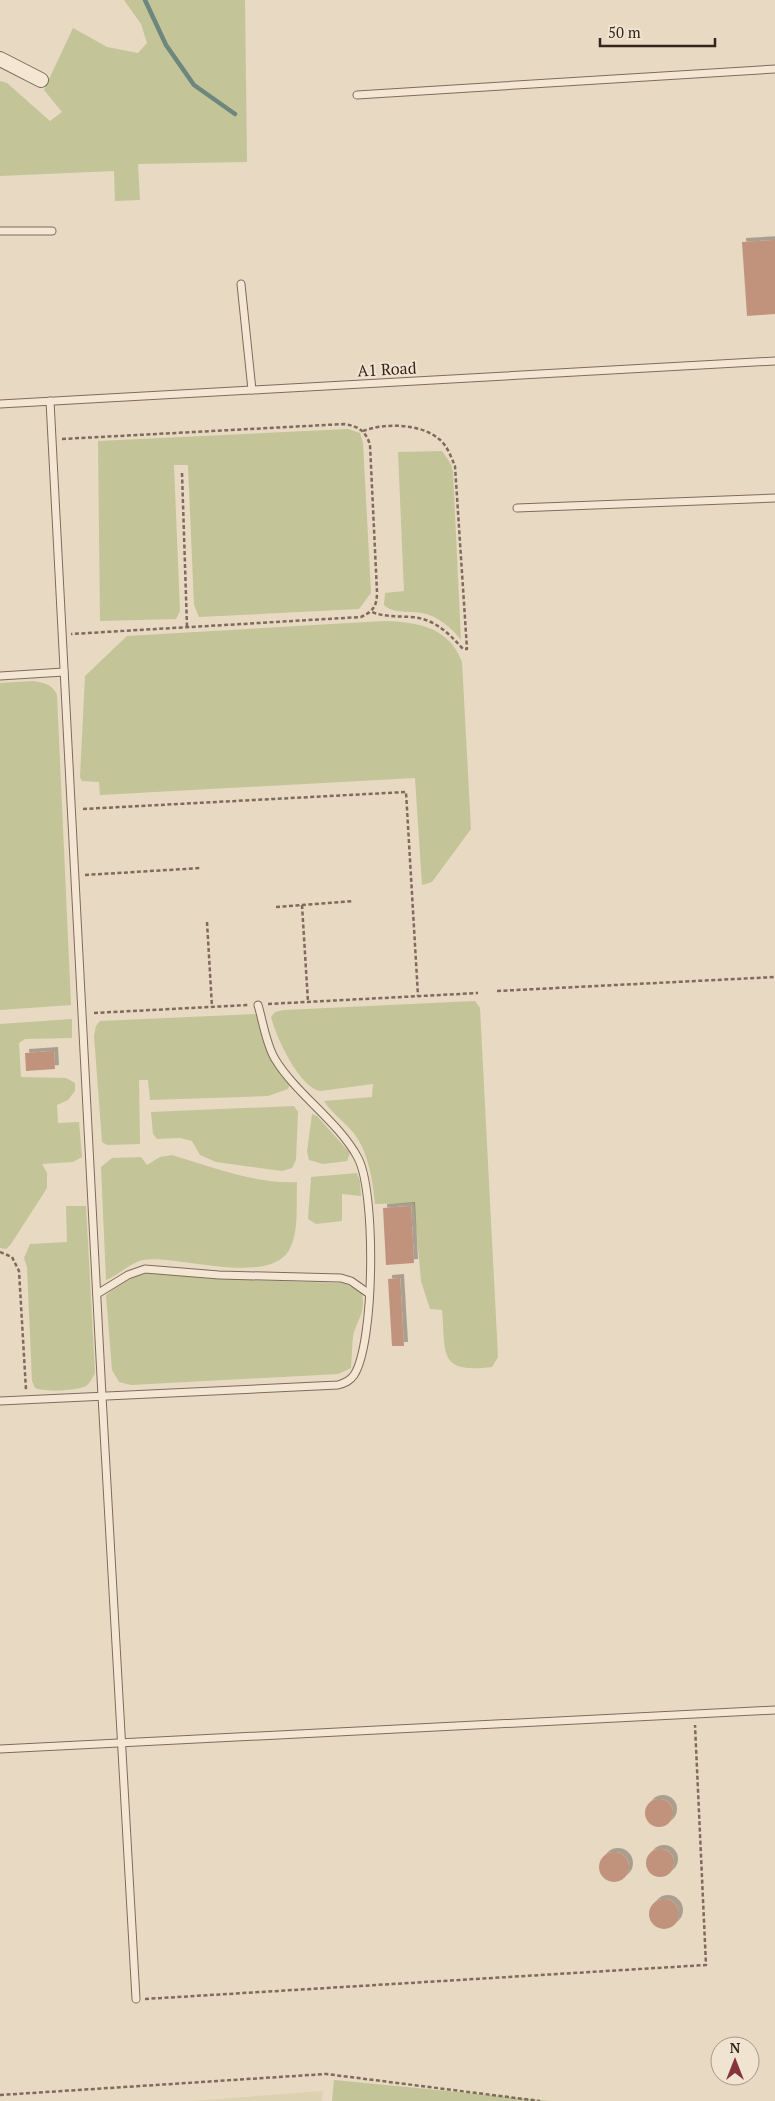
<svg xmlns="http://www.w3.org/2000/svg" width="775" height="2101" font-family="'PT Serif',serif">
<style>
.farmland{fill:#dcd1b1}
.green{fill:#c3c498}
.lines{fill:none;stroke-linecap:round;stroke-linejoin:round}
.stream{stroke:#6d877e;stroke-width:4.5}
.building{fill:#c1937d;filter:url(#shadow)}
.service-casing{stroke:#7f6b5c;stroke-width:9}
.minor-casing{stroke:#7f6b5c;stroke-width:16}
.path{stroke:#7f6b5c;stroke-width:2.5;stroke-dasharray:4 2.5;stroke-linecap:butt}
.service{stroke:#f3e7d4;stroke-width:7}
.minor{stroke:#f3e7d4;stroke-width:14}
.labels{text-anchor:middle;stroke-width:4;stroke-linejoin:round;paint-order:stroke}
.street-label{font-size:16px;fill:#31251e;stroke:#f0e4d1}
</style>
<defs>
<filter id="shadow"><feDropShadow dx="4" dy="-4" stdDeviation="0" flood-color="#0004"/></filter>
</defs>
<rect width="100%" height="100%" fill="#e7d9c2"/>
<!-- farmland -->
<path class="farmland" d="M323,2091L322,2101H193Z"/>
<!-- green -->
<g class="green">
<path d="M124,0H245L247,162L138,164L140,200L115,201L114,171L0,176V81L7,83L50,121L62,112L44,90L73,28L107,47L138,53L147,43L141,24Z"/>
<path d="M348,429L360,433L363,443L371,593L359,609L199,617L194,605L188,465H174L180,611L176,619L100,621L98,441Z"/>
<path d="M442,451L451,464L453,472L461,640C452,628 438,616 422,613C411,611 393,614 384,605L385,593L404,591L398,452Z"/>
<path d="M384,621C418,622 449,627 462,662L471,829L432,882L422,885L415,778L100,795L99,782L82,781L80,777L85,676L127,636Z"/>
<path d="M33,681C45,683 52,684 57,695L71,1005L0,1010V683Z"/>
<path d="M475,1001L480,1008L498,1357L492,1367C437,1374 446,1353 442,1310L430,1309L421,1281L414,1203L375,1204C373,1181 368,1148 351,1130C342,1120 331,1112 324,1101L372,1097L373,1084L320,1091C299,1087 276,1037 271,1017L275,1012L284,1010Z"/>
<path d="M257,1014L273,1062L290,1083L288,1089L268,1096L150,1100L148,1080H139L140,1144L107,1145L102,1142L94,1036L96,1026L100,1021Z"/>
<path d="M72,1019V1038L25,1039L19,1043L21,1077L66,1078L75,1083V1091L68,1100L57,1105L58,1123L79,1122L82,1157L73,1162L42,1164L47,1173V1188L11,1244L6,1249L0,1248V1024Z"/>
<path d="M294,1106L298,1112L296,1160L292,1168L282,1171L216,1162L200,1155L192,1141L180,1138L157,1139L153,1134L151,1112Z"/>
<path d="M312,1114L317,1116L350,1153L347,1161L323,1164L309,1160L307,1152Z"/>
<path d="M172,1155C208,1166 259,1185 297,1182C296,1202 299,1228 291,1246C275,1289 176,1254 143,1260C130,1263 119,1275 106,1280L101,1167L112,1158L141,1157L147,1165L160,1157Z"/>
<path d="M357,1173L360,1181L361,1196L342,1194V1221L316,1224L308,1219L311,1177Z"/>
<path d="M66,1206H86L95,1373C93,1377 90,1383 86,1386C77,1391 43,1392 35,1388L32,1381L27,1267L24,1258L30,1244L67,1242Z"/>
<path d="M160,1272L245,1280L344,1283L362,1293C365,1313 360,1315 354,1332C352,1338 352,1359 351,1368L338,1374L131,1385L119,1382L112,1370L106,1295C124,1281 137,1273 160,1272Z"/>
<path d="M334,2080L550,2101H332Z"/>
</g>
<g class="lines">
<!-- stream -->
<path class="stream" d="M145,0L166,45L194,85L235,114"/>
</g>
<!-- building -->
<g class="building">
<path d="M775,240V314L747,316L742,242Z"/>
<path d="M54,1051L55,1069L26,1071L25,1053Z"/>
<path d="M411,1206L414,1263L386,1265L383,1208Z"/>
<path d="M400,1278L404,1346H392L388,1279Z"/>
<circle cx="659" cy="1813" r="14"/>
<circle cx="660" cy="1863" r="14"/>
<circle cx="614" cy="1867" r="15"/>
<circle cx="664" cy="1914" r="15"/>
</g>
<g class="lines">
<defs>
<g id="service">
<path d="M357,95L775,69"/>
<path d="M0,231H52"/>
<path d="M241,284L252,390"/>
<path d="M50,401L102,1396L136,1999"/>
<path d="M0,404L775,361"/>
<path d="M517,508L775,498"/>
<path d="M0,676L64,672"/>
<path d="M97,1294L128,1275L145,1269L219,1275L341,1278L351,1281L368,1293"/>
<path d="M0,1401L338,1385C345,1383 350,1381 354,1375C375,1343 376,1192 358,1158C339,1122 296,1094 275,1059C266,1044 263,1022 258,1005"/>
<path d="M0,1749L775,1710"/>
</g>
<path id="minor" d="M0,59L41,80"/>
</defs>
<!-- service casing -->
<use href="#service" class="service-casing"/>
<!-- minor casing -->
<use href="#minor" class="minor-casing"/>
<!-- path -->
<g class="path">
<path d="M363,431C384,423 420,423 439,439C447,445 451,457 455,466L467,649H463C449,633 433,618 411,617C396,616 385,617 372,612"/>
<path d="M62,439L344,424C358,426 366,431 370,445L377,592C377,605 374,611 361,617L71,634"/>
<path d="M182,473L187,627"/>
<path d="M83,809L406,792L418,996"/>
<path d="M85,875L201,868"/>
<path d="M302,905L308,1002"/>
<path d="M276,907L353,901"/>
<path d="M207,922L212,1007"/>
<path d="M497,991L775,977"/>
<path d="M268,1004L478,993"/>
<path d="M94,1013L248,1005"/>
<path d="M0,1252L12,1257L19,1271L26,1390"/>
<path d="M145,1999L706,1965L695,1725"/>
<path d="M0,2095L326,2074L540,2101"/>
</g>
<!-- service -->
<use href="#service" class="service"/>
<!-- minor -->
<use href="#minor" class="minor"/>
</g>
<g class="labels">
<!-- street labels -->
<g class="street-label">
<text transform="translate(387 369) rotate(-3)" y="6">A1 Road</text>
</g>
</g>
<!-- north arrow -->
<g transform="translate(735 2061)"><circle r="24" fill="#f0e4d1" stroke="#a49889"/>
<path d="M0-4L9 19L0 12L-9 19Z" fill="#86343c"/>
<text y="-8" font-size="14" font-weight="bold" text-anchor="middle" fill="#31251e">N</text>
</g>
<!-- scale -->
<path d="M600 38v8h115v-8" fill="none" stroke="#31251e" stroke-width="2.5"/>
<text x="608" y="38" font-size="15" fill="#31251e" stroke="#f0e4d1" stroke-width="4" paint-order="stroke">50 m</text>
</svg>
